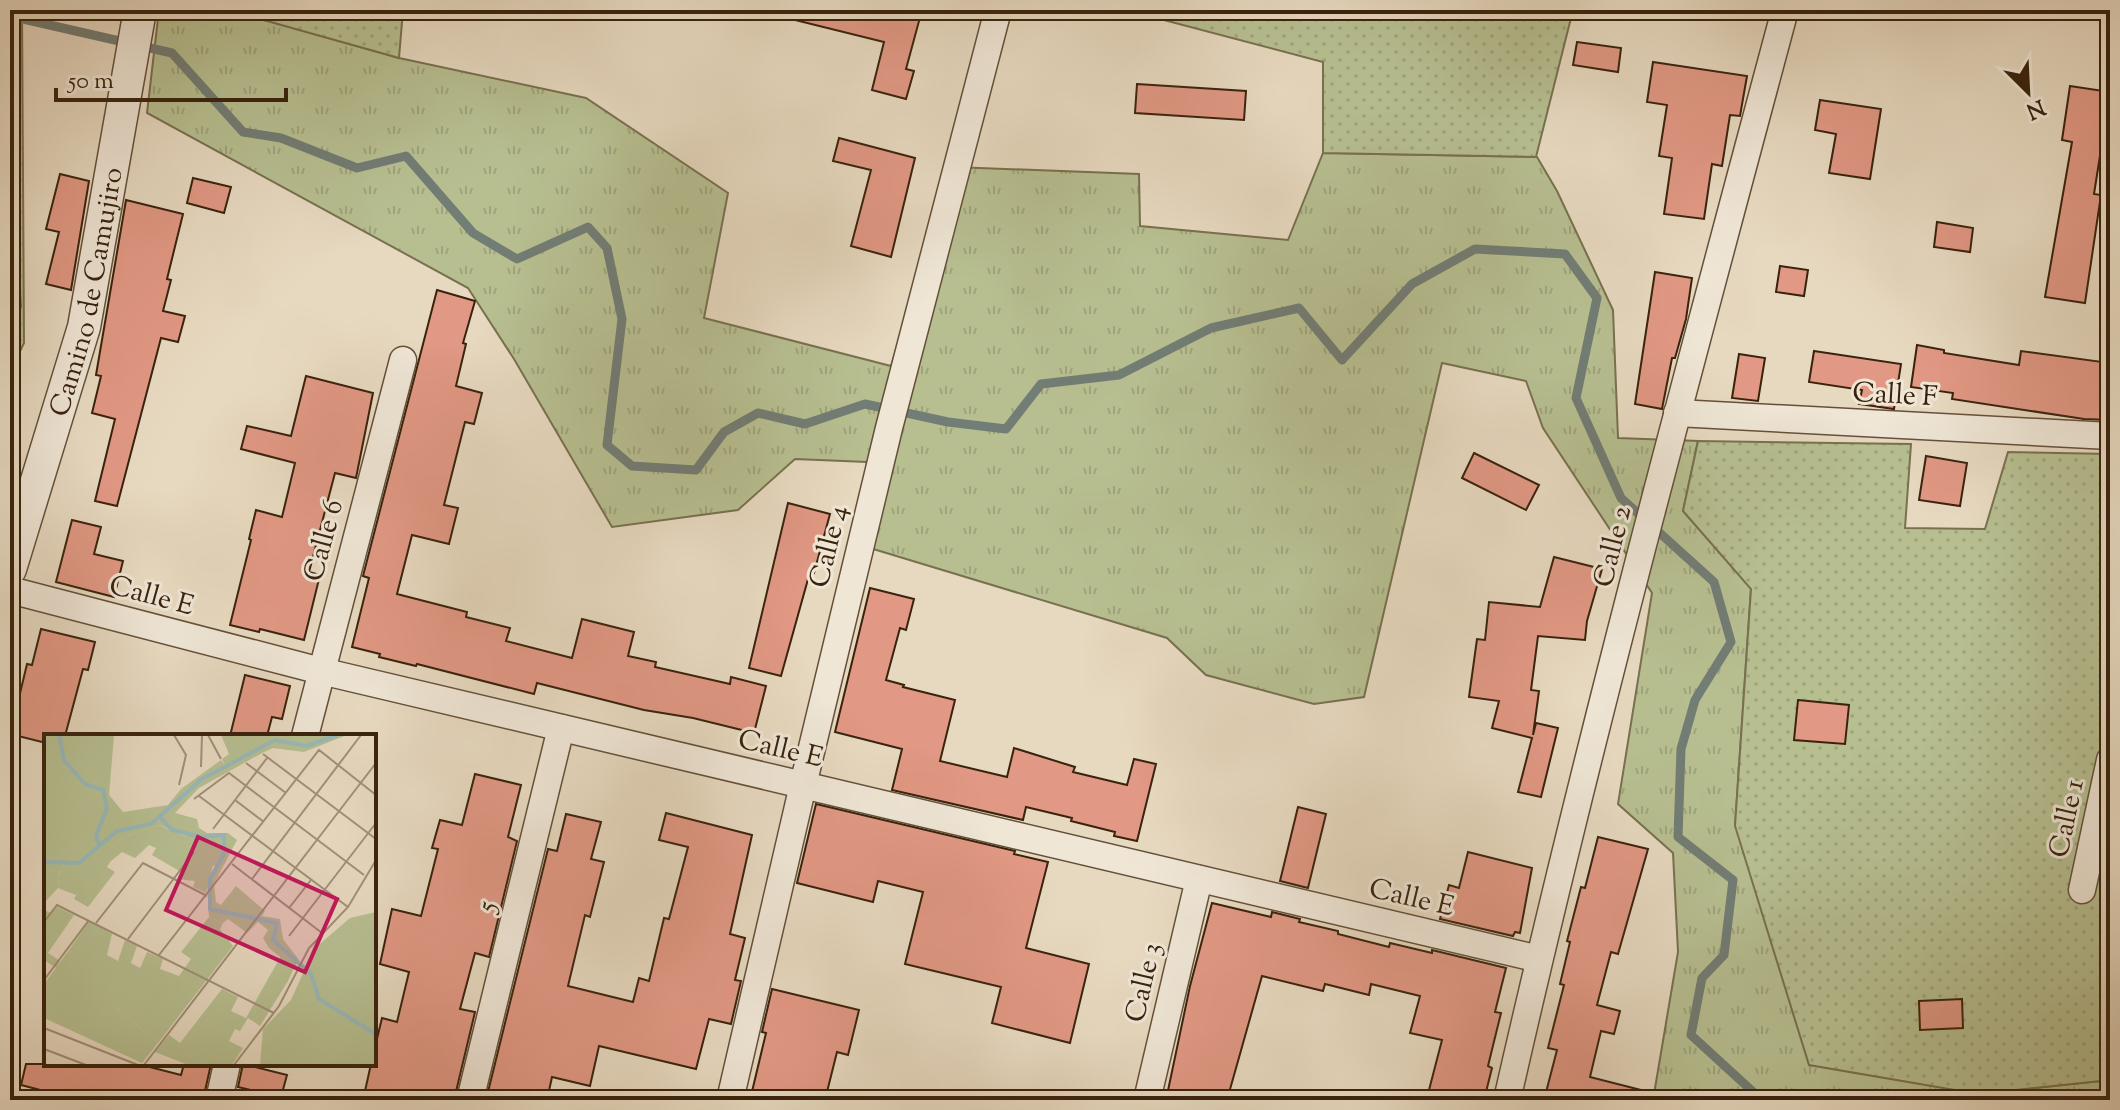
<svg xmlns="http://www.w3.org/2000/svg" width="2120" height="1110" font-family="'Sorts Mill Goudy',serif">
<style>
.grass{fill:url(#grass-tufts);stroke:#78714f;stroke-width:2}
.park{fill:url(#park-dots);stroke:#78714f;stroke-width:2}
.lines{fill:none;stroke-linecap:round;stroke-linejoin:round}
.stream{stroke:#727d75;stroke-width:9}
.building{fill:#e19884;stroke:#39230d;stroke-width:2}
.minor-casing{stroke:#64503a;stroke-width:29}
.tertiary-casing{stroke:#64503a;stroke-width:35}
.minor{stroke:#efe6d6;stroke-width:26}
.tertiary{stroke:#efe6d6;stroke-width:32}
.rail-casing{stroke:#39230d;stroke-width:9}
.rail{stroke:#efe6d6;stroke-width:6;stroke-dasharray:18;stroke-linecap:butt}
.labels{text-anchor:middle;stroke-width:6;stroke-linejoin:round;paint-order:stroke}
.street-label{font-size:28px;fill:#39230d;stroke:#efe6d6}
.inset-river{fill:none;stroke:#98b9ba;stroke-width:4}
.inset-road{fill:none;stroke:#a19078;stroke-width:2}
.view{fill:#c2185b;fill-opacity:0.15;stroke:#c2185b;stroke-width:4}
.inset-edge{fill:none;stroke:#39230d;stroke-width:4}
</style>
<defs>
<pattern id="grass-tufts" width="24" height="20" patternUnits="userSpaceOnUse" patternTransform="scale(2)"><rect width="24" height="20" fill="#b7bf91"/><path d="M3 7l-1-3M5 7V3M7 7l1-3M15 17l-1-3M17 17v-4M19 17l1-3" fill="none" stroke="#9ea47c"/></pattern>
<pattern id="park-dots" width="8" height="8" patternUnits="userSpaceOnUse" patternTransform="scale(2)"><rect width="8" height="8" fill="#b7bf91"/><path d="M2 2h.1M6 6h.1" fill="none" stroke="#9ea47c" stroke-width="1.8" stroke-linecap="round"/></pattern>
</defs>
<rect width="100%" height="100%" fill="#e7d9c0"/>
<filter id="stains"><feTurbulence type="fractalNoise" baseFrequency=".0025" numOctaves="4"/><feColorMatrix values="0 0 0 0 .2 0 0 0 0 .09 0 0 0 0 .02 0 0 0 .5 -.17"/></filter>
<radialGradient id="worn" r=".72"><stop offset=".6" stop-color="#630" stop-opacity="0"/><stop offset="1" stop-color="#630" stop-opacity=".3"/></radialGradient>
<!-- grass -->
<path class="grass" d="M159,10H228L399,58L586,98L728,193L704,318L891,366L954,167L1139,174L1140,226L1288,240L1323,153L1537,157L1557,191L1613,310L1618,438L1698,441L1683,511L1751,588L1735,826L1978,1094L2110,1080V1100H1653L1678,952L1673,853L1618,804L1652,593L1543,428L1526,381L1442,363L1364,697L1314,704L1206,675L1167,638L860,545L867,462L795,459L738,510L612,527L514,359L468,288L147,113Z"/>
<!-- park -->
<g class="park">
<path d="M10,10H22L24,343L10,372Z"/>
<path d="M228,10H403L399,58Z"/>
<path d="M1161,10H1573L1536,157L1323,153V62L1160,19Z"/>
<path d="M1698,441L1911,444L1905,528L1985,529L2008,452L2110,454V1080L1978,1094L1809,1065L1735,826L1751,589L1683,511Z"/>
</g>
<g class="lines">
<!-- stream -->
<path class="stream" d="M10,16L172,53L243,132L281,138L357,168L406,156L473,233L517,259L588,227L607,248L622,319L607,445L632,466L696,470L724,432L758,413L805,424L865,404L948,422L1006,429L1041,384L1119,375L1211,328L1299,308L1342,360L1412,284L1475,249L1565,254L1597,298L1576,398L1621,498L1714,582L1731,642L1695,700L1681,749L1678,837L1733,880L1724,955L1702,978L1691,1035L1762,1100"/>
</g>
<!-- building -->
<g class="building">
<path d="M792,10H922L906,69L914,71L906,99L872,90L884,42L791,19Z"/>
<path d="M1577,42L1621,48L1618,72L1573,65Z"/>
<path d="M1653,62L1747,76L1740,116L1730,115L1722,166L1712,164L1704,219L1664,214L1672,158L1659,156L1667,105L1647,102Z"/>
<path d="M1137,84L1246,91L1244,120L1135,113Z"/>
<path d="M2070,86L2110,92L2094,194L2101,195L2085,303L2045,297L2072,142L2062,140Z"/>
<path d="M1820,100L1881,109L1870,179L1829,173L1836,134L1815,130Z"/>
<path d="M839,138L915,158L891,257L851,246L871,170L833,161Z"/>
<path d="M60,174L89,181L71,290L46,284L59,232L46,229Z"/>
<path d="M193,178L231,187L224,213L187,203Z"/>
<path d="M126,200L183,214L167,279L171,280L163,311L185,316L178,342L161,338L117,506L95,501L115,419L92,413L101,376L96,375Z"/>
<path d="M1937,222L1973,228L1970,252L1934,247Z"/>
<path d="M1780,266L1808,270L1804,296L1776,292Z"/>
<path d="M1655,272L1692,278L1686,319L1675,358H1672L1662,409L1635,404Z"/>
<path d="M437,290L475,301L463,343L466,344L456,386L482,393L474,424L465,422L444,505L458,508L449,544L412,535L397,594L467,612L466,617L510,628L506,641L572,658L582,619L634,632L628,656L656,662L655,667L730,684L731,677L766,686L754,733L693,718L644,710L537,683L534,694L417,664L416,666L379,657L380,654L352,647L369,578L363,576Z"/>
<path d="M1917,345L1944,350V353L2019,365L2021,351L2110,363V420L2084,419L1952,399L1953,393L1911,387Z"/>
<path d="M1814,351L1901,364L1894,409L1859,404L1862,390L1809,382Z"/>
<path d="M1739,354L1765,358L1758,401L1732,398Z"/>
<path d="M306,376L373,393L356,478L335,473L309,572L320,575L304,640L260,629L259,632L230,625L251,540L249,539L256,510L282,517L295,463L241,449L247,426L291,436Z"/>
<path d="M1474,453L1539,485L1526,510L1462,478Z"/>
<path d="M1926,456L1967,463L1960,506L1919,500Z"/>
<path d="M788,503L830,514L814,573L810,572L781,676L749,668Z"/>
<path d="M72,520L101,527L94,554L123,561L114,597L56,582Z"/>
<path d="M1554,557L1602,569L1587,621L1585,640L1538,636L1531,690L1539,691L1533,735L1536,723L1558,728L1541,797L1518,792L1532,738L1492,728L1499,701L1469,697L1477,639L1485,640L1489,602L1540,607Z"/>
<path d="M870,588L914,599L906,630L900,628L886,680L904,685L903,687L955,700L940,761L1007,777L1014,748L1075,767L1073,772L1127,785L1134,759L1156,764L1137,841L1114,836L1115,832L1071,821L1072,818L1026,807L1023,820L892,790L902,749L835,732Z"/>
<path d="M41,629L95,642L88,670L83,669L65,736H46V743L10,734V704L17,706L27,664L32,665Z"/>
<path d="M245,675L290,686L282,719L272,717L267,736H230Z"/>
<path d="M1798,700L1849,705L1845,744L1794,740Z"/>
<path d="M475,774L521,785L508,837L517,841L489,957L475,953L460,1009L475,1012L454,1100H363L371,1064H374V1051L382,1018L397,1022L409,972L380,964L392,909L421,916L438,849L432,848L440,820L462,825Z"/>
<path d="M816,804L1015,851L1014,854L1048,862L1026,948L1089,964L1070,1043L992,1023L1001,987L905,964L923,892L878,881L873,902L797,883Z"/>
<path d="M1298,807L1326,814L1308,888L1280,881Z"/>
<path d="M666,813L752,835L730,934L745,938L735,980L741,981L731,1024L709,1019L696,1069L599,1046L590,1086L552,1077L547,1100H486L548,849L557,851L566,814L601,822L591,859L604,862L590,917L585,915L568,986L633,1002L639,978L649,981L664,918L669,919L688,847L659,840Z"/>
<path d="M1598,837L1648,849L1618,954L1611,952L1597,1005L1620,1011L1614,1034L1601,1031L1590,1077L1645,1091L1644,1100H1544L1557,1050L1548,1048L1564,985L1560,984L1570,942L1567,941L1581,887L1585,888Z"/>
<path d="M1468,852L1532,868L1520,933L1515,932L1513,936L1440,919L1449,885L1459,888Z"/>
<path d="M1212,903L1271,917L1272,912L1300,919L1299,922L1338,931V934L1389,947L1390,943L1432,953V950L1506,968L1495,1012L1501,1013L1488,1066L1492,1068L1484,1100H1469L1429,1090L1442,1040L1410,1033L1420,996L1371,984L1369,995L1325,984L1323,991L1262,976L1227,1100H1166L1190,986Z"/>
<path d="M772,989L859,1010L848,1055L837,1052L825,1100H750L766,1033L762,1032Z"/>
<path d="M1962,999L1963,1028L1920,1030L1919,1001Z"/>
<path d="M26,1064H138L181,1075L184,1064H211L203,1100H79L21,1085Z"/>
<path d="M243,1064L287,1075L281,1097L238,1087Z"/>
</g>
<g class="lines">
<defs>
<g id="minor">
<path d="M1677,413L2110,436"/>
<path d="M10,590L321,671L1539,959"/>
<path d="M305,736L403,360"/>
<path d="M2082,890L2110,760"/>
<path d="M219,1100L227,1064"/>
<path d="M470,1100L561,728"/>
<path d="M730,1100L803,785L889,428L998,10"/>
<path d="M1147,1100L1199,879"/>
<path d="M1507,1100C1590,734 1688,372 1785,10"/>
</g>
<g id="tertiary">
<path id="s1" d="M10,569L84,327L140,10"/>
</g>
</defs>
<!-- minor casing -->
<use href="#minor" class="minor-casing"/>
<!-- tertiary casing -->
<use href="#tertiary" class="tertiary-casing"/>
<!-- minor -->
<use href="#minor" class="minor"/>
<!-- tertiary -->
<use href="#tertiary" class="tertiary"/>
<defs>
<path id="rail" d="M10,121L17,306L10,331"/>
</defs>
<!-- rail casing -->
<use href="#rail" class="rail-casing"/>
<!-- rail -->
<use href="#rail" class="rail"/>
</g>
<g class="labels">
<!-- street labels -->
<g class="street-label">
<text dy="10" stroke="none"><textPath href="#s1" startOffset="288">Camino de Camujiro</textPath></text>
<text transform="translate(1895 393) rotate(3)" y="10">Calle F</text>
<text transform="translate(322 540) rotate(-75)" y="10">Calle 6</text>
<text transform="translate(827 546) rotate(-76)" y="10">Calle 4</text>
<text transform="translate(1611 546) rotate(-76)" y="10">Calle 2</text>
<text transform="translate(152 594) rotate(15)" y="10">Calle E</text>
<text transform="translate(781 747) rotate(13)" y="10">Calle E</text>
<text transform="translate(2065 818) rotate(-78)" y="10">Calle 1</text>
<text transform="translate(1412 896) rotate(13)" y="10">Calle E</text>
<text transform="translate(485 906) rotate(-76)" y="10">5</text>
<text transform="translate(1142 982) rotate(-77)" y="10">Calle 3</text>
</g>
</g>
<!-- overview -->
<g transform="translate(44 734)">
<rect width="332" height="332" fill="#e7d9c0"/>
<path d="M0,1L70,2L65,61L79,78L124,71L137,55L177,26L181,31L178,25L185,20L177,1H303L260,18L229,14L218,19L155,54L131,79L153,85L155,94L163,99H184L193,106L170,150L172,168L177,171L192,152L221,177L218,182L236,185L239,205L255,226L250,234L225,214L219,204L224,196L214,188L203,199L184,185L179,189L165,183L163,148L171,133L140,101L115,91L78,104L64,116L32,161L14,154L16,135L0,138ZM25,216L81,262L74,275L114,309L98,329L0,284V250Z" fill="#b7bf91"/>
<path d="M114,91L173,115L162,159L149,153L151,147L133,145L137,138L108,121L112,114L105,111L91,124L78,118L66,128L63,133L71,138L44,173L30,165L53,125L78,104ZM16,134L14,154L0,169V138ZM13,173L30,181L4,219L16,227L12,234L0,226V176L7,179ZM332,178V331H216L219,295L247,266L270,215L306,184ZM165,183L179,189L176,195L189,212L114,309L74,275L80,262L25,216L45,187L68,200L63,221L74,227L81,206L93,212L87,229L96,234L103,218L119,225L116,235L135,242L147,225L137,218ZM237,222L250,234L244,247L216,292L204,284L196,297L191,295L185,307L199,314L188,331H144L111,318L125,301L136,309L178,255L194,263L187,277L202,284Z" fill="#b7bf91"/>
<path class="inset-river" d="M15,1L20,26L41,50L59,56L63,74L52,102L55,110M116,83L128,96L157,103L180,101V120L166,145V175L233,189L229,206L267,240L275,265L330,299L332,310M0,128L35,129L73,97L107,90L158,45L231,6L263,12L293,1"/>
<path class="inset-road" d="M130,1L142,21L135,51M164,1L177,25M219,20L332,105M202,29L242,59M157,33L158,1M155,62L304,173M150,65L185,39L320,141M191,66L220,88M169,95L223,24M188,130L278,199M208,145L317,1M245,174L267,146M0,188L13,171L230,279M52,189L99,129L163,162M245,202L332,89M84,205L150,118M115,221L275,16L332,61M0,246L45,186M0,294L94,331M0,315L42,331M100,331L332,29M190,331L235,272L265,214L304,173L332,126"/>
<path class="view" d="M154,103L293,165L261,238L122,176Z"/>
<rect width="332" height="332" class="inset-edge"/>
</g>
<!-- margin -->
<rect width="2120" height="1110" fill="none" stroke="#e7d9c0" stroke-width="40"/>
<rect x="12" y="12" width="2096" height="1086" fill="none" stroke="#39230d" stroke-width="4"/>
<rect x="20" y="20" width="2080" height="1070" fill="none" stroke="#39230d" stroke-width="2"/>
<!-- north arrow -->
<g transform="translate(2028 92) rotate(156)" stroke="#efe6d6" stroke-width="6" paint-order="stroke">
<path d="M0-6L14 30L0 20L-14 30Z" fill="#39230d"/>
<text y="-12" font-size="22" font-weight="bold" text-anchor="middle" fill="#39230d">N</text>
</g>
<!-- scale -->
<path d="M56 88v12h230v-12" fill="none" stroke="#39230d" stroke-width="4"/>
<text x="68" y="88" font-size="24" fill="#39230d" stroke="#efe6d6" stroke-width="6" paint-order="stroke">50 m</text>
<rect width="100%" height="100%" filter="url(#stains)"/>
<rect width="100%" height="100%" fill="url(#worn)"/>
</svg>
